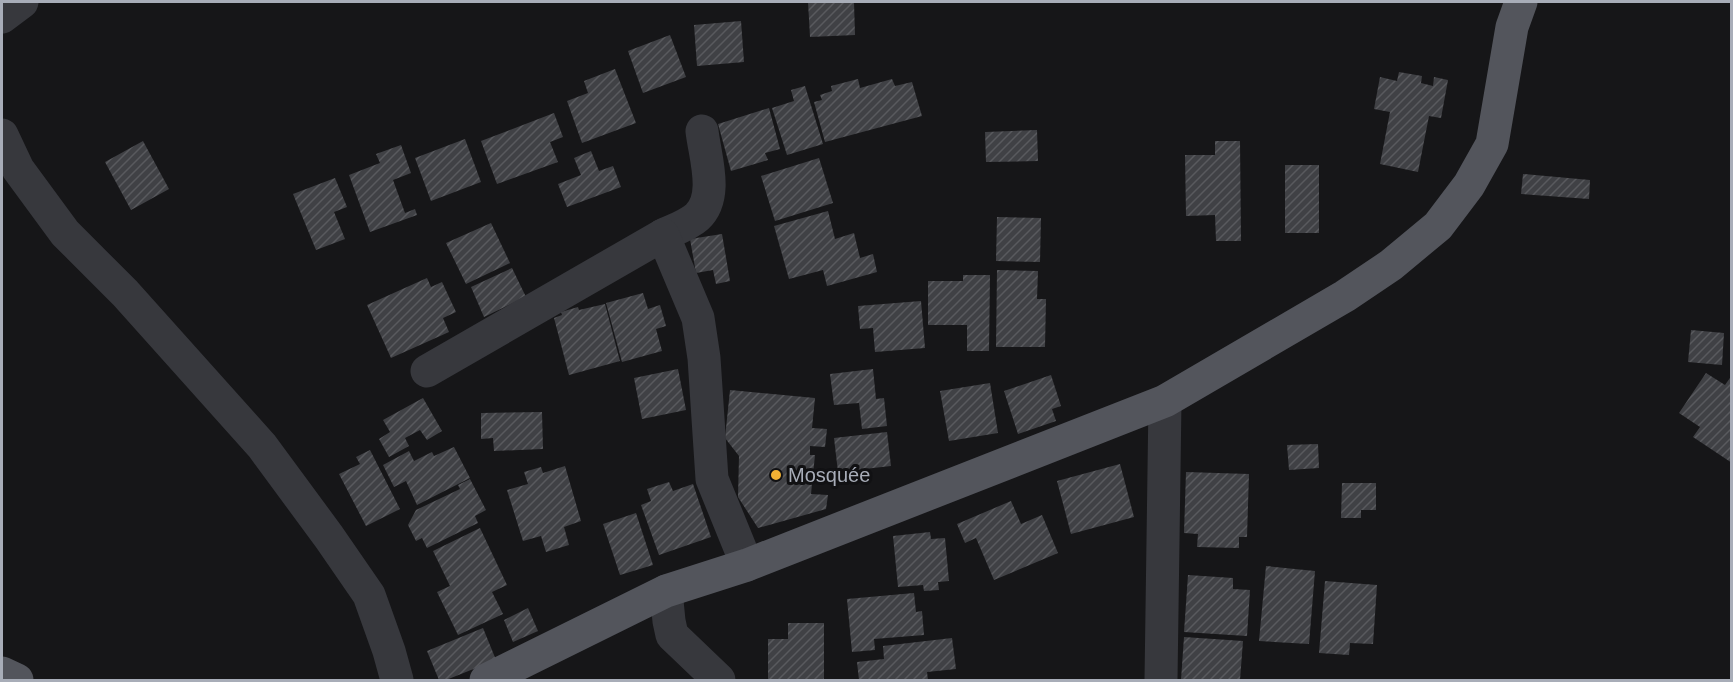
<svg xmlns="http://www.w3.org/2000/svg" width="1733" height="682" font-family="Helvetica,sans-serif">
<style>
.building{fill:url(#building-hatch)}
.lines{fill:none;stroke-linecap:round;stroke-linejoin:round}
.minor{stroke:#37383d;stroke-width:33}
.major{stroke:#53555c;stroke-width:33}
.poi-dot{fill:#f2b134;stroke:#111113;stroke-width:2}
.labels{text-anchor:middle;stroke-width:6;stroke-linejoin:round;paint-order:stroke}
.poi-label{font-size:20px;fill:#a8adb8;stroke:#111113;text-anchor:start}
</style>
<defs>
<pattern id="building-hatch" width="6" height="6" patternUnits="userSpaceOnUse" patternTransform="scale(1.5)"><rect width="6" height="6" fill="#404145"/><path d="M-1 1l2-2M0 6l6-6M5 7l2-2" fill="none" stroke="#595a5e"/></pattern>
</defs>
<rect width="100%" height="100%" fill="#161618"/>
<!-- building -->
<g class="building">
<path d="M808,2H854L855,35L810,37Z"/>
<path d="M741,21L744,62L697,66L694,25Z"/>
<path d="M670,35L686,77L643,93L628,51Z"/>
<path d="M615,69L636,123L582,143L567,101L588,93L584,81Z"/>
<path d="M1399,72L1422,76L1421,83L1433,86L1434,77L1448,80L1441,118L1429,116L1418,172L1380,164L1390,112L1374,109L1380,77L1397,81Z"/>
<path d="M858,79L860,88L892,79L895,86L912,82L922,116L825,142L814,102L822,100L820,95L832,91L831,86Z"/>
<path d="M805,86L823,144L787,155L772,108L794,101L791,90Z"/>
<path d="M769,108L780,149L765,153L768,160L731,171L718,124Z"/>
<path d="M554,113L563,137L550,142L558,162L497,184L481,141Z"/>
<path d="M1037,130L1038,161L986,162L985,132Z"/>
<path d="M465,139L481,182L431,201L415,158Z"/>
<path d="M143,141L169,189L131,210L105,162Z"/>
<path d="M1215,141H1240L1241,241H1216L1215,215L1186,216L1185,155H1215Z"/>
<path d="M401,145L411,173L393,180L405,213L415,209L417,215L370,232L349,175L380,163L376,154Z"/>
<path d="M591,151L599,171L613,166L621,187L567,207L558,184L581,175L574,158Z"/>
<path d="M819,158L833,203L775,221L761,176Z"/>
<rect x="1285" y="165" width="34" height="68"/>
<path d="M1523,174L1590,180L1589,199L1521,194Z"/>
<path d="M335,178L347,207L334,212L345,239L316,250L293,194Z"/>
<path d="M828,211L835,239L854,233L860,258L873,254L877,272L827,286L823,270L789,279L774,226Z"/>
<path d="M997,217L1041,218L1040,262L996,261Z"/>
<path d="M491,223L510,263L466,284L446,243Z"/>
<path d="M722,234L730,281L716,284L713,270L696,273L690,239Z"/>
<path d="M512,268L526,297L484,317L471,287Z"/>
<path d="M997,270L1038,271L1037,299H1046L1045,347H996Z"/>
<path d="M963,275H990L989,351H967V325H928V281H963Z"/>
<path d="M427,278L431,287L442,282L456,312L443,318L449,332L391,358L367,305Z"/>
<path d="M643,293L648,309L660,305L666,326L656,329L662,351L622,362L606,303Z"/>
<path d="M921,301L925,348L875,352L873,328L860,329L858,306Z"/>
<path d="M605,304L620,361L569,375L554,318L562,315L561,312L578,307L579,310Z"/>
<path d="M1691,330L1724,333L1722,365L1688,362Z"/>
<path d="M678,369L686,410L642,419L634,378Z"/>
<path d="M873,369L876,399L884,398L887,426L862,429L859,403L834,405L830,374Z"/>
<path d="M1706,373L1725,385L1732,375V463L1693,437L1700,427L1679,413Z"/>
<path d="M1051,375L1061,406L1052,409L1056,421L1018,434L1004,391Z"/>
<path d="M990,383L998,433L949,441L940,391Z"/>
<path d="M730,390L815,398L812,428L827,429L825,447L810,446V455H815L811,494L828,495L826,509L758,528L738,497L739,456L725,438Z"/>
<path d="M423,398L442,431L427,440L420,430L405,438L409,446L389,457L379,439L390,432L383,420Z"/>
<path d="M542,412L543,449L494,451L493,438L481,439V413Z"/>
<path d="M887,432L891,466L838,472L834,438Z"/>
<path d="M1318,444L1319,468L1289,470L1287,445Z"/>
<path d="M454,447L470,478L417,505L406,481L394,487L383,465L409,451L414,461L432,452L434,456Z"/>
<path d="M370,450L400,509L366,526L339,474L360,464L356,457Z"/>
<path d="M1120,464L1134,517L1071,534L1057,481Z"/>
<path d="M565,466L581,521L564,527L569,545L546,552L541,536L523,541L507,490L528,484L524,472L541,467L543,473Z"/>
<path d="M1186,472L1249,474L1247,537H1239V548L1197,547L1198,534L1184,533Z"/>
<path d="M470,479L486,510L475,516L478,523L427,548L422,538L416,541L408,525L416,510L460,489L458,485Z"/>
<path d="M669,482L673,491L693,484L711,537L659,555L641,505L651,501L647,489Z"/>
<path d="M1342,483H1376V510H1361V518H1341Z"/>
<path d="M1011,501L1021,524L1042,515L1058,553L994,580L976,538L965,543L957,524Z"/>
<path d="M636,513L653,565L620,575L603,524Z"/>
<path d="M480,528L507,585L492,592L503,614L458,635L437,592L450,586L433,551Z"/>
<path d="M930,532L931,539L945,538L949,581L938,582L939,590L924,591L923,585L898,587L893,536Z"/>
<path d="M1266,566L1315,571L1309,644L1259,641Z"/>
<path d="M1188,575L1233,578V589L1250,590L1247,636L1184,632Z"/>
<path d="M1325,581L1377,585L1373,644L1350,643L1349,655L1319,653Z"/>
<path d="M914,593L916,612L922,611L924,635L874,639L875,650L852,652L847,599Z"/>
<path d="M528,608L538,631L513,642L504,620Z"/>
<path d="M788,623H824V679H768V639H788Z"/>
<path d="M483,628L496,660L446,680H439L427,651Z"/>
<path d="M1184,637L1243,641L1240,680H1181Z"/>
<path d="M952,638L956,669L927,672L928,680H859L857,662L884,659L883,646Z"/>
</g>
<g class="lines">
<!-- minor -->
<g class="minor">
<path d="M2,17L22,2"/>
<path d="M2,135L18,169L65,233L125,293L262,446L329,537L369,595L389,651L397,680"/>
<path d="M663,235C674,230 688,225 697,217C719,197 705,157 702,131"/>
<path d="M427,371L663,235L698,318L704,358L712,479L747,565"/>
<path d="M666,591L669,621L672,635L719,680"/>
<path d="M1161,680L1165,401"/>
</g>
<!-- major -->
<g class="major">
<path d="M2,673L17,680"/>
<path d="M486,680L666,591L747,565L1165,401L1345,296L1391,265L1438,226L1469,185L1492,144L1512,27L1521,2"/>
</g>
</g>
<!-- markers -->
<circle class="poi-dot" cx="776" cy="475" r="6"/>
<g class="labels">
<!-- poi labels -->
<g class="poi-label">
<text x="788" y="482">Mosquée</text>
</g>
</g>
<!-- border -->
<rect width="1733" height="682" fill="none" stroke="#a8adb8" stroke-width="6"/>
</svg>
